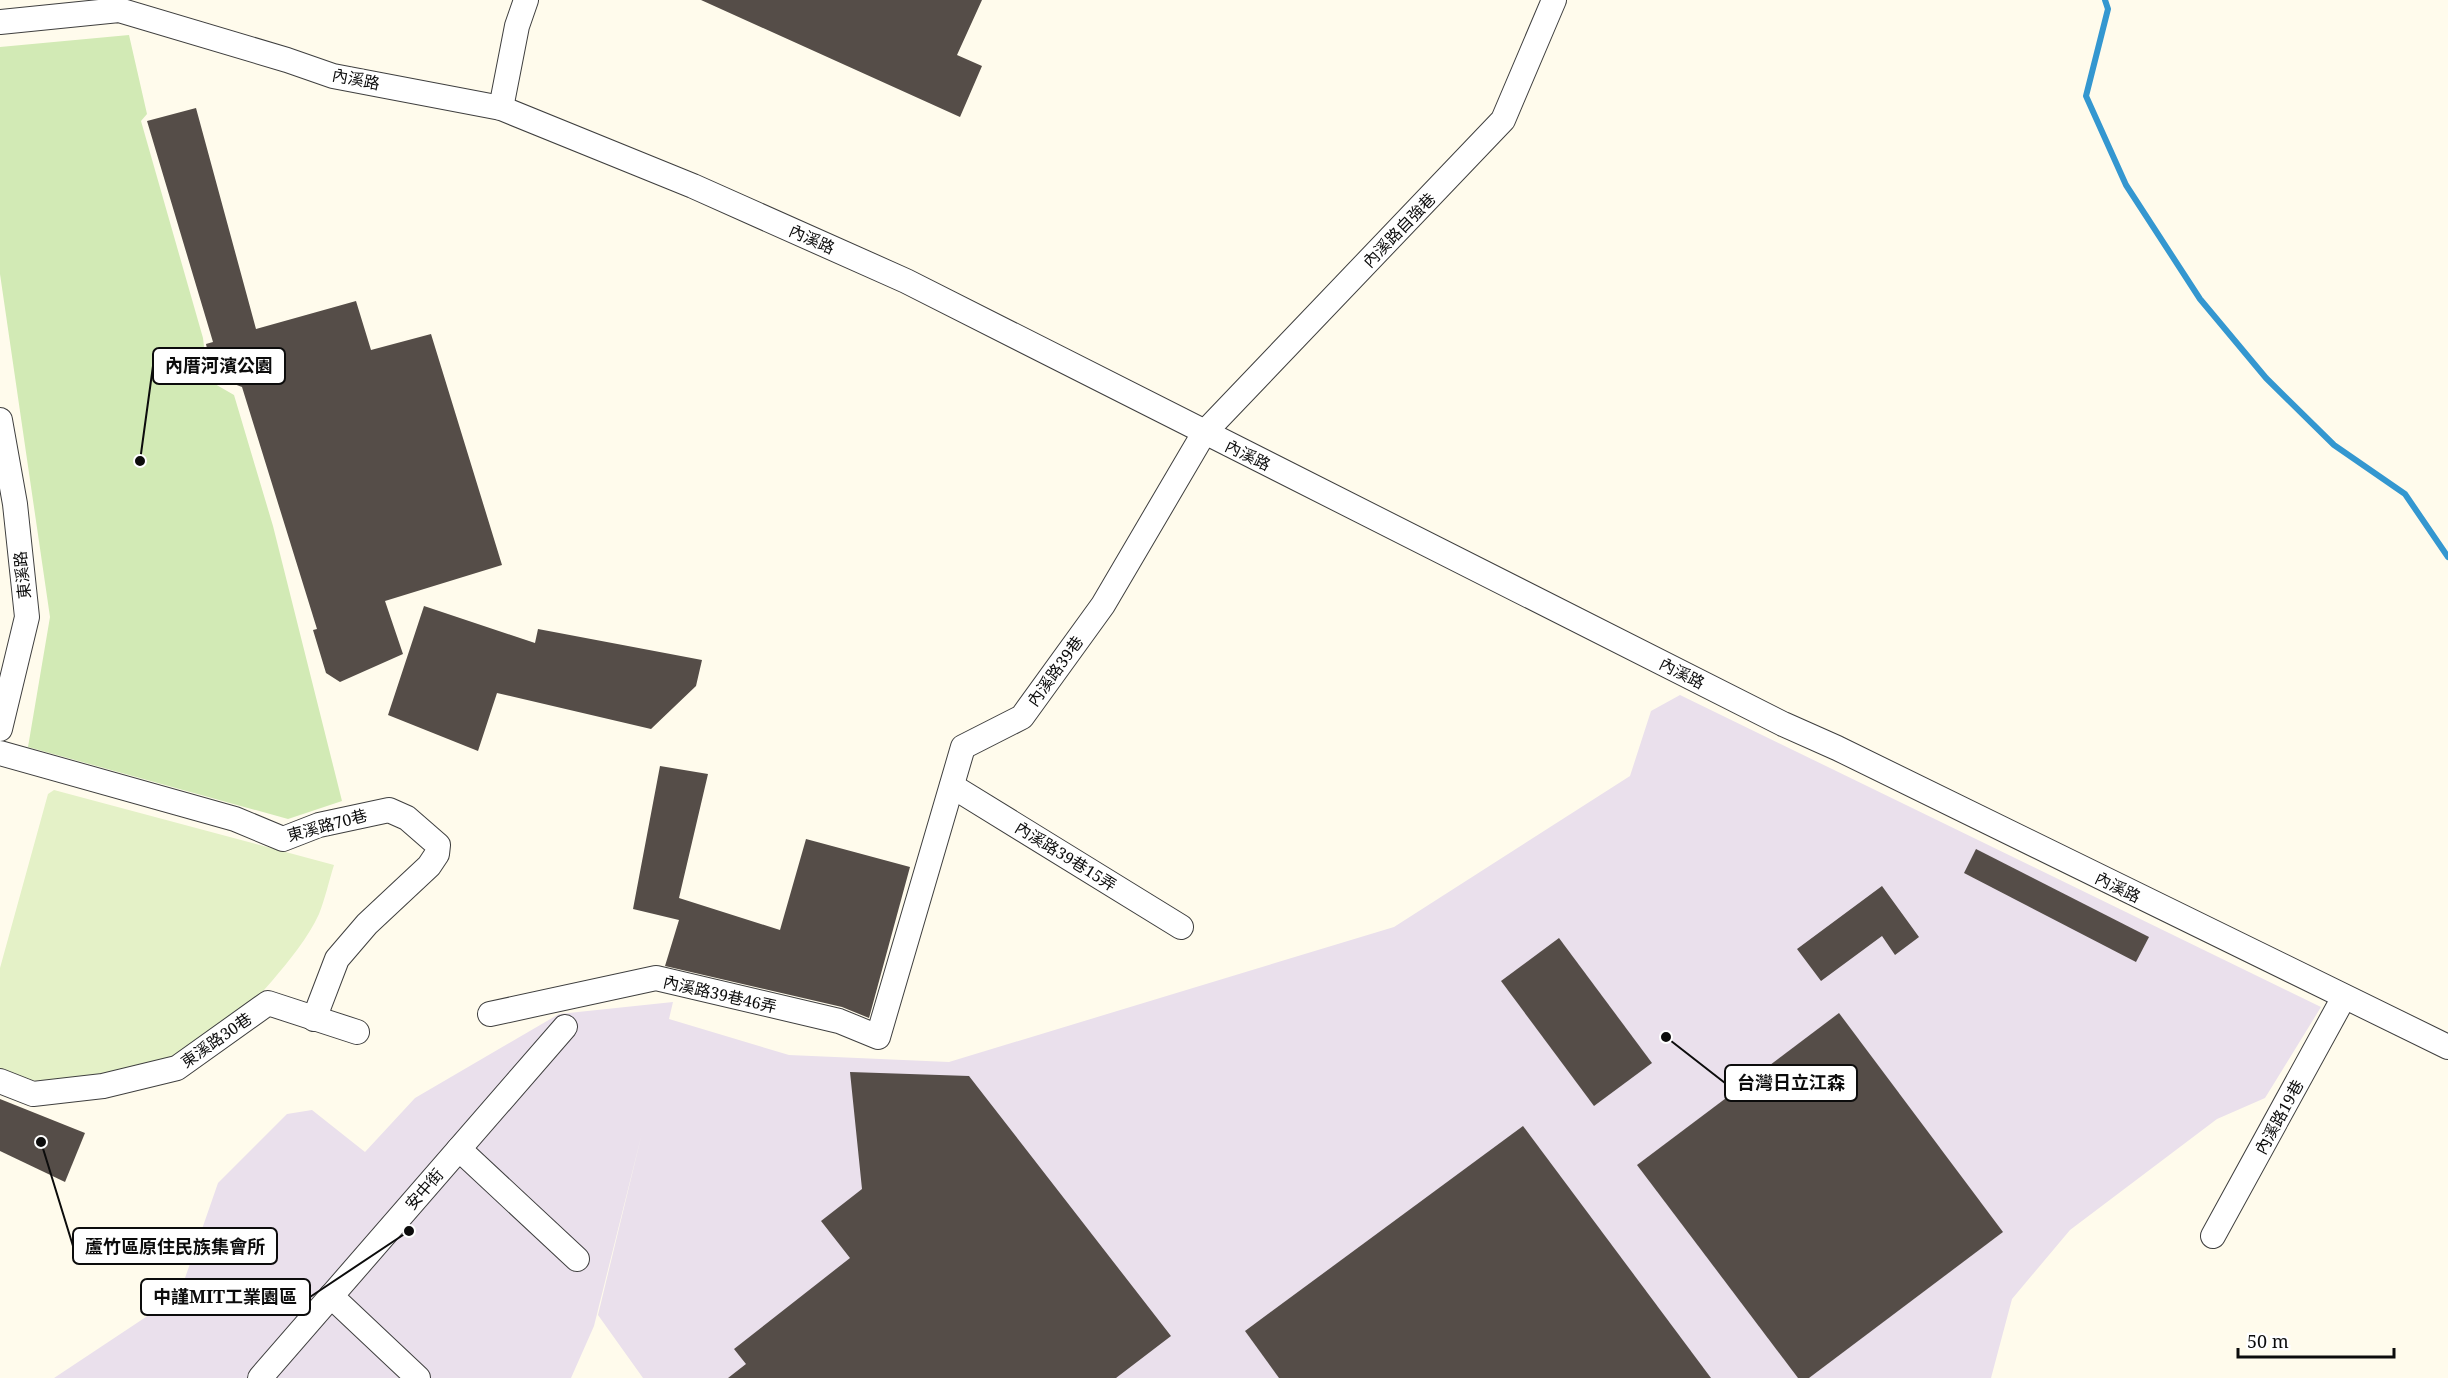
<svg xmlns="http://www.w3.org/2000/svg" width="2448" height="1378" font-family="'Noto Serif','Noto Sans TC',serif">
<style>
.industrial{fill:#eae0ec}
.green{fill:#d2eab5}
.pitch{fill:#e4f1c7}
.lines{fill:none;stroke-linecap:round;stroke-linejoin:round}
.stream{stroke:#3497d0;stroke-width:6}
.building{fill:#554d48}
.minor-casing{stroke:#3f3f3f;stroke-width:26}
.minor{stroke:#fff;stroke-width:24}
.labels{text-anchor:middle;stroke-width:6;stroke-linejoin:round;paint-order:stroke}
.street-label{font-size:16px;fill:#0c0c0c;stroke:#fff}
.leader{fill:none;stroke:#0c0c0c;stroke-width:2}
.callout-dot{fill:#0c0c0c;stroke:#fff;stroke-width:2}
.callout{fill:#fff;stroke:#0c0c0c;stroke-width:2}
.callout-label{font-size:18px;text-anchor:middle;font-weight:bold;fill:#0c0c0c}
</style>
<rect width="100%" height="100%" fill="#fffbec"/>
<!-- industrial -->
<path class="industrial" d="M1680,695L2321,1007L2265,1098L2217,1119L2070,1230L2012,1299L1991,1378H643L598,1315L642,1133L594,1326L571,1378H54L158,1309L185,1278L218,1183L287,1114L312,1110L365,1152L415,1098L559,1014L673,1002L669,1019L789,1055L949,1062L1394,927L1630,776L1651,711Z"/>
<!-- green -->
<path class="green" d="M129,35L147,114L141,121L203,338L208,380L234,395L273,526L342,801L288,819L28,747L50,617L0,274V47Z"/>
<!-- pitch -->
<path class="pitch" d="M54,790L334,865C329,881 325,899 319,914C308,938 289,961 272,981C197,1068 112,1090 0,1078V968L48,794Z"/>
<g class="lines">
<!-- stream -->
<path class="stream" d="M2105,0L2108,9L2086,96L2126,185L2200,299L2266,378L2334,445L2405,494L2448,557"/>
</g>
<!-- building -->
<g class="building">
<path d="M701,0H982L957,55L982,66L960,117Z"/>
<path d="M196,108L256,329L356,301L371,350L431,334L502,565L385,601L403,654L340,682L326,673L313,630L317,629L242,387L213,376L206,344L213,342L147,121Z"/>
<path d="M424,606L535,643L538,629L702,660L696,686L651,729L497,693L478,751L388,715Z"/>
<path d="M660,766L708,774L679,898L780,930L806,839L910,867L869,1018L842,1007L665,966L679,920L633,909Z"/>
<path d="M1976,849L2149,937L2136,962L1964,873Z"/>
<path d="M1882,886L1919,937L1895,955L1882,936L1821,981L1797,949Z"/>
<path d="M1559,938L1652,1063L1594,1106L1501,981Z"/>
<path d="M1839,1013L2003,1232L1809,1378H1798L1637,1165Z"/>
<path d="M850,1072L969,1076L1171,1336L1116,1378H728L746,1364L734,1349L850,1258L821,1221L862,1189Z"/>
<path d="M0,1099L85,1133L65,1182L0,1151Z"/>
<path d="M1523,1126L1711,1378H1279L1245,1331Z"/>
</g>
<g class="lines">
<defs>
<g id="minor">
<path d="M0,22L119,10L287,60L333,76L501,108L693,186L906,281L1783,724L1837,748L2448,1047"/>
<path d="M501,108L517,26L526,0"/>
<path d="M0,420L15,504L27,617L0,729"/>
<path d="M0,753L235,819L283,839L319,825L389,810L407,818L438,845L437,854L429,866L367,924L337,959L314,1019"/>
<path d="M952,786L1181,927"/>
<path d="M490,1014L656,978L839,1021L878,1037L963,747L1022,717L1103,605L1204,433L1503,120L1554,0"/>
<path d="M0,1081L33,1094L103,1086L177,1068L268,1003L357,1032"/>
<path d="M459,1149L577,1259"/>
<path d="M2213,1236L2344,997"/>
<path d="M331,1296L418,1378"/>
<path d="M260,1378L565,1027"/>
</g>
</defs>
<!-- minor casing -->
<use href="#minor" class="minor-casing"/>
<!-- minor -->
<use href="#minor" class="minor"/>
</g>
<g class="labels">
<!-- street labels -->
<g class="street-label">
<text transform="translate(356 79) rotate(11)" y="6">內溪路</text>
<text transform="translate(1399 230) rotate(-46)" y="6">內溪路自強巷</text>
<text transform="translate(812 239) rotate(24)" y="6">內溪路</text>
<text transform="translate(1248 455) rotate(26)" y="6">內溪路</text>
<text transform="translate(22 575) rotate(-96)" y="6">東溪路</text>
<text transform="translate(1055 671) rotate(-54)" y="6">內溪路39巷</text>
<text transform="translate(1682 673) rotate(27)" y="6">內溪路</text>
<text transform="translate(327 825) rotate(-15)" y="6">東溪路70巷</text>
<text transform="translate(1066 856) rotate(32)" y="6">內溪路39巷15弄</text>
<text transform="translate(2118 887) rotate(26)" y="6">內溪路</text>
<text transform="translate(720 994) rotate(13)" y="6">內溪路39巷46弄</text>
<text transform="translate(216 1040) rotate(-35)" y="6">東溪路30巷</text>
<text transform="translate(2279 1117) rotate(-61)" y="6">內溪路19巷</text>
<text transform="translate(424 1189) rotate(-49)" y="6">安中街</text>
</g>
</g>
<!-- callouts -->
<path class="leader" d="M140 461L153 366M1666 1037L1725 1083M41 1142L73 1246M409 1231L310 1297"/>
<g class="callout-dot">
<circle cx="140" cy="461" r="6"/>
<circle cx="1666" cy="1037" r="6"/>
<circle cx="41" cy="1142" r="6"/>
<circle cx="409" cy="1231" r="6"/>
</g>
<g class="callout">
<rect x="153" y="348" width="132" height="36" rx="6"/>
<rect x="1725" y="1065" width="132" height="36" rx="6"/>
<rect x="73" y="1228" width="204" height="36" rx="6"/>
<rect x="141" y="1279" width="169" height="36" rx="6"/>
</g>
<g class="callout-label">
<text x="219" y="372">內厝河濱公園</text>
<text x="1791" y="1089">台灣日立江森</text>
<text x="175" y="1253">蘆竹區原住民族集會所</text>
<text x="225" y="1303">中謹MIT工業園區</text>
</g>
<!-- scale -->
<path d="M2238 1348v9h156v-9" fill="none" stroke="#0c0c0c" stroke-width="3"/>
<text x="2247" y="1348" font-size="18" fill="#0c0c0c" stroke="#ffffff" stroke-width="4.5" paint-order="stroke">50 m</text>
</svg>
